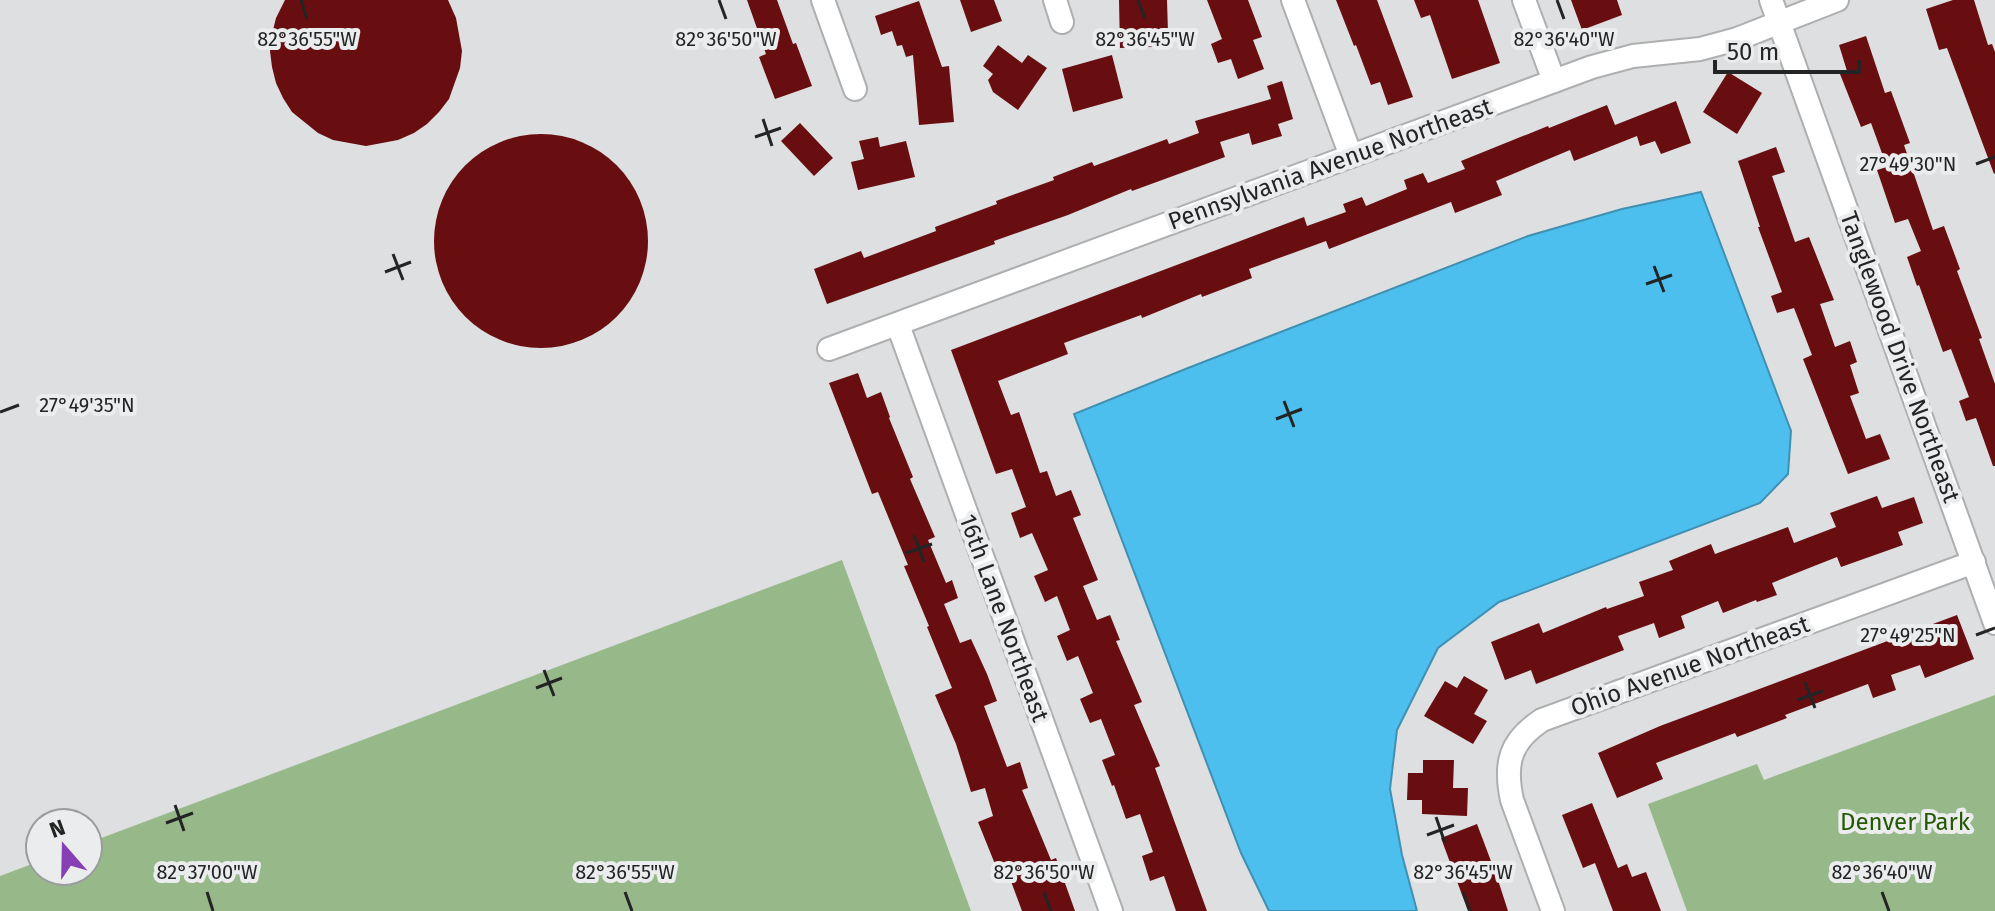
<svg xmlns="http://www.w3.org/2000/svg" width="1995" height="911" font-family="'Fira Sans',sans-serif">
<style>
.green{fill:#97b98a}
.water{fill:#4dbfef;stroke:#4090b2;stroke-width:2}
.building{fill:#680e11}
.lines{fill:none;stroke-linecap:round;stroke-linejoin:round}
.street-casing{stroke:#aeafb0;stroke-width:26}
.street{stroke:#fff;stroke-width:22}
.ticks{fill:none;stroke:#232424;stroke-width:3}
.labels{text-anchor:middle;stroke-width:8;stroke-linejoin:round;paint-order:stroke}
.street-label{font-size:24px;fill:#232424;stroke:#ebeced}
.park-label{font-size:24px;fill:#255803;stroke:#ebeced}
.ticks-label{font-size:20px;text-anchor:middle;fill:#232424;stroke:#ebeced;stroke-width:8;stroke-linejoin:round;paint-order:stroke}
</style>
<rect width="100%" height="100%" fill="#dedfe0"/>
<!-- green -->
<g class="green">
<path d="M842,560L971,911H0V876L40,861V871H88V843Z"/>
<path d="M1995,695V911H1687L1648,804L1757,764L1764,780Z"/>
</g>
<!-- water -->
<path class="water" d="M1701,192L1791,431L1788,474L1760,503L1499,602L1438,648L1397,730L1390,789L1402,855L1417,911H1269L1241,853L1074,414L1188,368L1528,236L1622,209Z"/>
<!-- building -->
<g class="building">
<path d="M285,0H448L456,18L462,51L460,68L449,99L439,112L427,124L414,133L398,140L366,146L333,140L318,133L292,112L283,98L276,83L272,67L270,51L272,34L276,18Z"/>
<path d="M747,0H777L793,44L796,43L812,86L775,99L759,57L766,54Z"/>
<path d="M960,0H994L1002,21L971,32Z"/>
<path d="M1119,0H1167L1168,33H1152V47L1120,48Z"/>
<path d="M1207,0H1248L1262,37L1253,40L1264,69L1238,79L1231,59L1218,63L1211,44L1222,39Z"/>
<path d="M1336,0H1377L1413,97L1388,105L1380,82L1371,85L1356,45L1354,46Z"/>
<path d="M1414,0H1478L1500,63L1452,79L1430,15L1421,18Z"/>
<path d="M1571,0H1617L1622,15L1582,30Z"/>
<path d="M1953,0H1974L1988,45L1992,44L1995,52V173L1994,174L1947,48L1939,50L1926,9Z"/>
<path d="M919,1L942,67L949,66L954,122L919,125L913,55L906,57L902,45L897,46L892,31L881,35L875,16Z"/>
<path d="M1866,36L1885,93L1891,91L1910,143L1904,145L1933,230L1944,226L1960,269L1957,271L1982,338L1979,339L1995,384V466H1993L1976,418L1966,421L1959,401L1969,397L1951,349L1943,352L1919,285L1917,286L1907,257L1921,251L1908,219L1895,223L1877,170L1887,167L1871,123L1861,127L1840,74L1847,71L1839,45Z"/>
<path d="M998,45L1022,63L1028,55L1047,68L1018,110L993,92L988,80L993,74L983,66Z"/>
<path d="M1112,55L1123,98L1073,112L1062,69Z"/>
<path d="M1728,72L1762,93L1737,134L1703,112Z"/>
<path d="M1282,81L1293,119L1278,124L1282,136L1252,145L1249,133L1220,142L1225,157L1132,191L1131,189L1068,215L994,241L995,244L827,304L814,269L861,251L864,258L936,231L935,227L997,204L996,201L1054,180L1053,177L1092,162L1094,166L1167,139L1169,144L1199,133L1195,121L1271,99L1267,86Z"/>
<path d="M1676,101L1691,143L1661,154L1655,141L1640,146L1637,136L1574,161L1570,150L1496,181L1502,195L1455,213L1451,202L1329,249L1326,241L1249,269L1252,278L1202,297L1201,294L1142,318L1141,315L1064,343L1068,354L998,381L1011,415L1019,412L1040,473L1047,471L1056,496L1071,490L1081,515L1073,518L1098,580L1083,586L1097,620L1110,615L1120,640L1116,641L1142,702L1134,705L1160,766L1155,768L1207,911H1176L1164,876L1150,881L1142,856L1153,852L1140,814L1126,819L1114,785L1112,786L1102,760L1115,755L1101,719L1090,723L1080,699L1093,693L1078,656L1067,661L1057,636L1070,630L1057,596L1045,602L1034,576L1048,570L1032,533L1020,538L1011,513L1026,507L1012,469L996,474L951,350L1304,217L1307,226L1346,212L1343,204L1362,197L1366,206L1407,189L1404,180L1423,173L1428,183L1465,169L1461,161L1548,126L1549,128L1607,105L1615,125Z"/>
<path d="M800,123L833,158L814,176L781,141Z"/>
<circle cx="541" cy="241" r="107"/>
<path d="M878,137L880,147L906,141L915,177L858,190L851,162L864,159L859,141Z"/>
<path d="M1776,147L1785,172L1772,176L1795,242L1809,237L1834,300L1820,304L1835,347L1850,341L1857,362L1850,365L1859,393L1850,396L1866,439L1880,434L1890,459L1848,474L1803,359L1812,355L1794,308L1777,313L1771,296L1782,292L1758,227H1760L1738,161Z"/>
<path d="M858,373L867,398L881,392L890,417L889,418L913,477L910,479L935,537L928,540L946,583L952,580L958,598L944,604L960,643L971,639L987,674L997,701L984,706L1007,767L1020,762L1028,788L1022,790L1051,860L1056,858L1075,911H1022L1005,865L997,869L978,822L993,816L985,788L971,792L956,744L935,695L952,688L927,627L929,626L904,566L908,565L878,492L872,494L829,383Z"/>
<path d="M1877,496L1882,508L1914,497L1923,523L1898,532L1903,545L1841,567L1837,557L1804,570L1772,583L1777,595L1757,602L1756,600L1723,613L1718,601L1681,616L1685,628L1659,638L1654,623L1618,636L1624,650L1536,684L1531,670L1505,680L1491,642L1539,623L1543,633L1606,607L1607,609L1644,596L1639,582L1673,570L1669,561L1711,544L1715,554L1788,527L1794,543L1836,527L1830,513Z"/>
<path d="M1957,615L1974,659L1925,678L1920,665L1891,675L1896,690L1873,698L1868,684L1785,715L1787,718L1737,737L1735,733L1656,763L1663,779L1617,798L1598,753L1660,726Z"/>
<path d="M1464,676L1488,690L1474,714L1487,721L1473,744L1424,716L1445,681L1457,688Z"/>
<path d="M1423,760H1454L1453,788H1468L1467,816L1422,814V800H1407L1408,773H1423Z"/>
<path d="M1592,803L1618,868L1627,864L1632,877L1646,872L1661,911H1613L1595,863L1583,868L1562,815Z"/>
<path d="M1477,824L1497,877L1508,911H1468L1441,838Z"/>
</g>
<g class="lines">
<defs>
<g id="street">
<path d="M823,0L855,89"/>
<path d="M1055,0L1062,22"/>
<path d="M1293,0L1351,156"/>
<path d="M1524,0L1554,81"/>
<path d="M1771,0L1995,623"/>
<path d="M898,325L1111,911"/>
<path d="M829,349L1592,67L1633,56L1700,49L1737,39L1837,0"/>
<path d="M1553,911L1512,800C1504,763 1510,741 1542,720L1974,562"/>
</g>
</defs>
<!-- street casing -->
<use href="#street" class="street-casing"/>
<!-- street -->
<use href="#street" class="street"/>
</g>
<!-- ticks -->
<path class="ticks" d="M301,0L307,19M719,0L726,19M1138,0L1145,19M1557,0L1564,19M763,119L772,146M755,137L781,128M1976,164L1995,157M393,254L403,280M1654,266L1664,292M385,272L411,262M1646,284L1672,275M1284,401L1294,427M0,412L19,405M1276,419L1302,409M914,535L924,562M906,553L932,544M1976,635L1995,628M544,670L554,696M1805,682L1815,708M536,688L562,678M1797,700L1823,691M175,805L184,831M1436,817L1445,843M166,823L193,813M1427,835L1454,825M207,892L213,911M625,892L632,911M1044,892L1051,911M1463,892L1470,911M1882,892L1889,911"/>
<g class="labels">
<!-- street labels -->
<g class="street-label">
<text transform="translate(1330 164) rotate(-20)" y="8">Pennsylvania Avenue Northeast</text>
<text transform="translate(1900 357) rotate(70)" y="8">Tanglewood Drive Northeast</text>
<text transform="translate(1004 618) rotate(70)" y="8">16th Lane Northeast</text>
<text transform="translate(1690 666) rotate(-20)" y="8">Ohio Avenue Northeast</text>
</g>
<!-- park labels -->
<g class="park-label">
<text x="1905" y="830">Denver Park</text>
</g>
</g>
<g class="ticks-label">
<text x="1564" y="46">82°36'40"W</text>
<text x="307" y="46">82°36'55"W</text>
<text x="726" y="46">82°36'50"W</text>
<text x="1145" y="46">82°36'45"W</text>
<text x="1908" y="171">27°49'30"N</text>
<text x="87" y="412">27°49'35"N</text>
<text x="1908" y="642">27°49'25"N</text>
<text x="207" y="879">82°37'00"W</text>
<text x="625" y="879">82°36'55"W</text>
<text x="1044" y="879">82°36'50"W</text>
<text x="1463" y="879">82°36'45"W</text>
<text x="1882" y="879">82°36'40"W</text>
</g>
<!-- north arrow -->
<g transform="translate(64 847) rotate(340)"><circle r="38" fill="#ebeced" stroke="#9b9c9d" stroke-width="2"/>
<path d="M0-6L14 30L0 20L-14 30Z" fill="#8740b4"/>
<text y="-12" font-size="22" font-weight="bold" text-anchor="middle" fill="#232424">N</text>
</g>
<!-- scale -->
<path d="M1715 60v12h144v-12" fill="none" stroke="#232424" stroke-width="4"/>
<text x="1727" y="60" font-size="24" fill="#232424" stroke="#ebeced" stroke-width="6" paint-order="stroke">50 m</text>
</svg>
